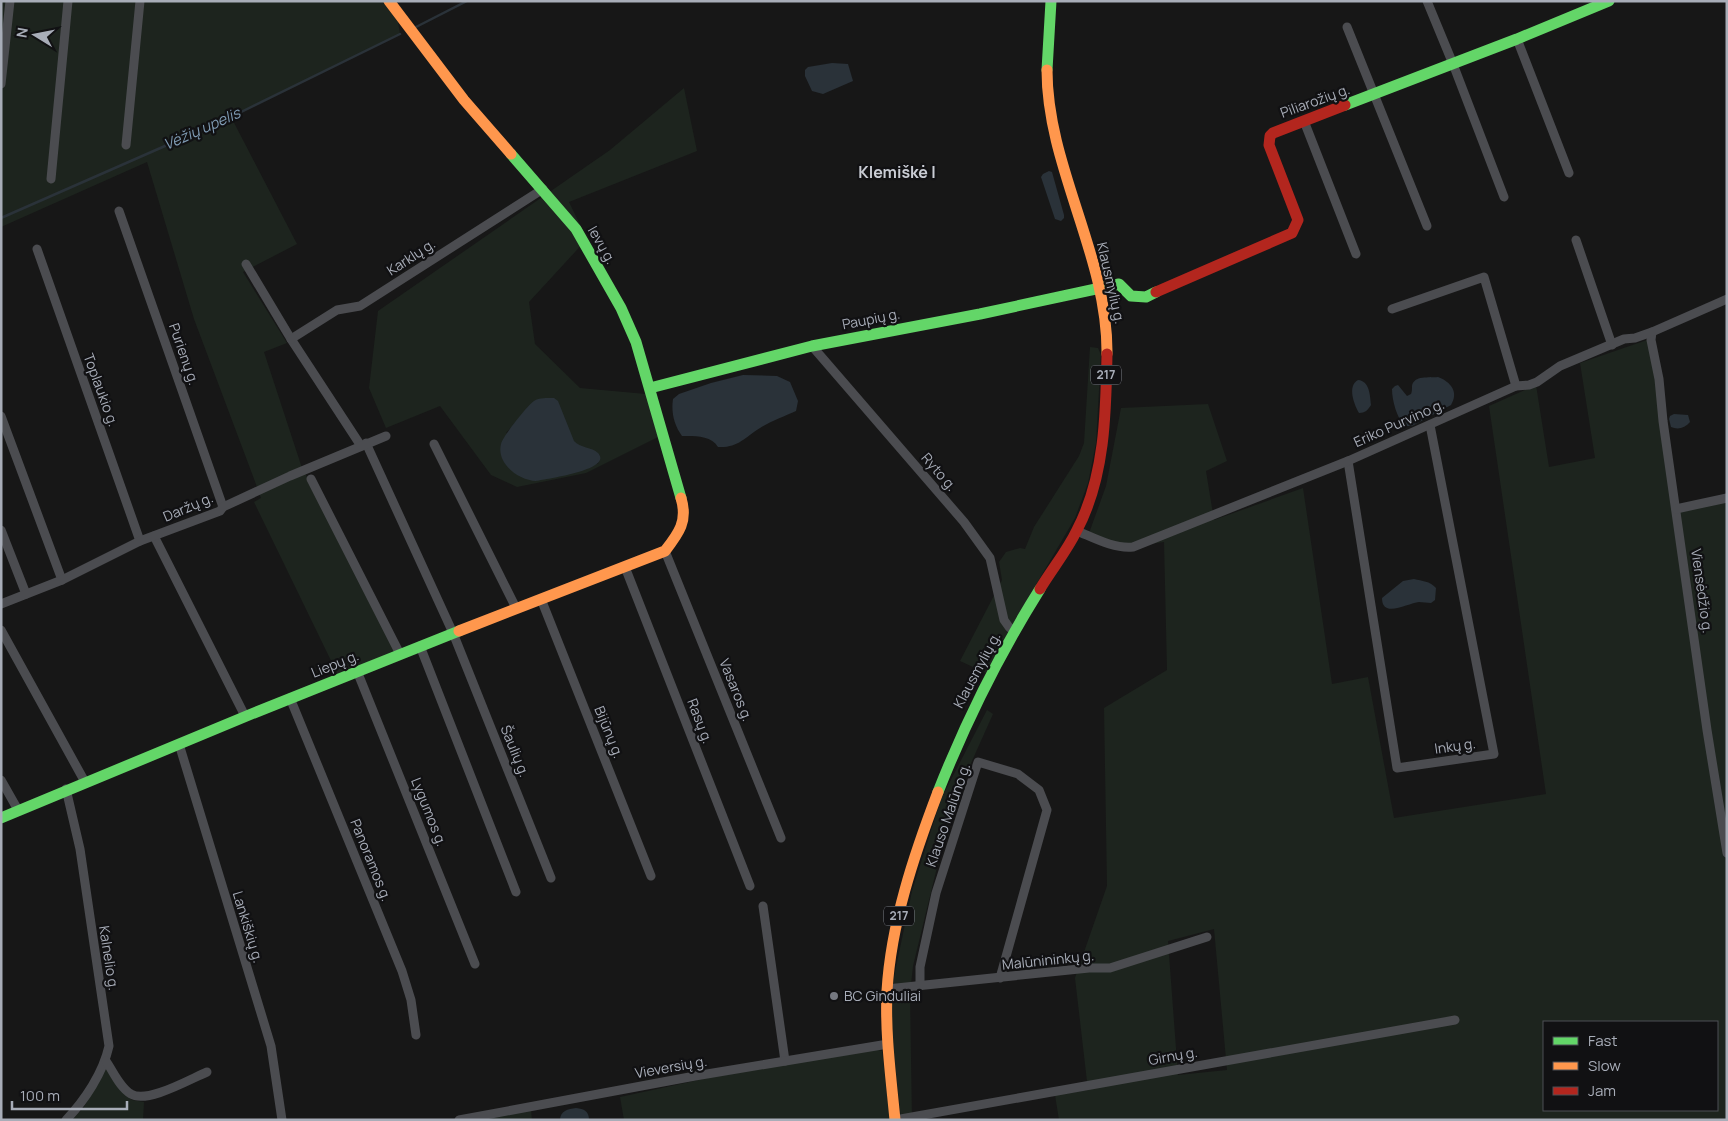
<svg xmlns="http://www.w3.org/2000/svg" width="1728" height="1121" font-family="Manrope,sans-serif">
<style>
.green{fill:#1d241e;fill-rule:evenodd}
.water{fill:#2a3239}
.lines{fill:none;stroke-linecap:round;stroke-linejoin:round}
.stream{stroke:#2a3239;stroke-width:2.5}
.street{stroke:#4b4c50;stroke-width:9}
.fast{stroke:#63d668;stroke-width:11}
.slow{stroke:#ff974d;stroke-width:11}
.jam{stroke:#b3261e;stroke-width:11}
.poi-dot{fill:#757880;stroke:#111113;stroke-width:2}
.labels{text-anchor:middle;stroke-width:4.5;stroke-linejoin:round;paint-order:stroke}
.shield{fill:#111113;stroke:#7b7e86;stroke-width:1}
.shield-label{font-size:12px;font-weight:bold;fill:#a8adb8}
.street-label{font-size:14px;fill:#a8adb8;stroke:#111113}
.poi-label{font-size:14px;fill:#a8adb8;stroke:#111113;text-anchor:start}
.water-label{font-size:15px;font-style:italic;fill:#7f9bb3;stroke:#111113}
.quarter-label{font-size:16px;font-weight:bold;fill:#c9ccd4;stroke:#111113}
</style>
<rect width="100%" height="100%" fill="#171717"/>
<!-- green -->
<g class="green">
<path d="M1,1H383L398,22L400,34L231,117L297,244L243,272L287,343L264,352L302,468L257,487L194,319L147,162L1,227Z"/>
<path d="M684,88L697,151L569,202L587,239L529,302L535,344L580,388L646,394L658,437L586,473L517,487L491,475L440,406L386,428L369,388L378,311L610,150ZM540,399L577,445L600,455L598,464L506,433L535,401Z"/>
<path d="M1650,339L1675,513L1727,501V1120H1059L1055,1095L1088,1090L1075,978L1107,886L1104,708L1167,670L1164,542L1123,548L1088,536L1106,486L1121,408L1208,404L1227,461L1206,471L1214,520L1303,488L1332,684L1368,677L1394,818L1546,794L1489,406L1536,385L1549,467L1595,458L1580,363ZM1214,929L1227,1070L1178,1075L1168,941ZM1544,1022H1717V1110H1544Z"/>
<path d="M1090,347L1098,348L1101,355L1096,443L1088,483L1075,518L1002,643L986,673L960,661L1002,580L999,562L1006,552L1020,548L1025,549L1034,527L1079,456L1084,443Z"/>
<path d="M305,473L394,651L338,675L254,502L261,498L259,493Z"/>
<path d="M987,710L993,714L963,781L940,855L913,966L910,994L912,1120H901L891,1025L892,986L912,891L941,799Z"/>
<path d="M873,1049L882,1051L890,1120H624L620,1097L708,1078Z"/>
<path d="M107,1067L120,1090L132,1100L144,1102L143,1120H72L84,1107L104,1069Z"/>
<path d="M531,1110L532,1120H481Z"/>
</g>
<!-- water -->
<g class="water">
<path d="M832,63L848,64L853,81L823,94L812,91L805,76V70L808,67Z"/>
<path d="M1049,171L1052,172L1064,215V218L1061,221L1055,219L1041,177L1043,174Z"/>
<path d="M743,375L777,376L790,382L798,401L796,411C785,416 771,421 760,428C744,438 738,448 718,447C711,435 694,436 682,436C674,425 671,412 673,399L679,394L711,383Z"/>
<path d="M1438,377C1451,382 1459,392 1451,405L1412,426H1404C1397,417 1392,401 1392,389L1395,386L1398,385L1407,396L1411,394C1412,392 1412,389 1412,386C1414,375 1429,378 1438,377Z"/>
<path d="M1358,380C1370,381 1370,396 1371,405C1368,410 1365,413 1359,413C1354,404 1347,386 1358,380Z"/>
<path d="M549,398H554L558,401L574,441C580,448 592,447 598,453C614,470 544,479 536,481C519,480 496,464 501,444C503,436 527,406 534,401C538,398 545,398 549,398Z"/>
<path d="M1674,414L1688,415L1690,422C1685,428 1678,430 1671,427L1669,419L1670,416Z"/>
<path d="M1414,579C1422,581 1430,581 1436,588L1435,600L1431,603C1427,603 1423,602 1419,602C1408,603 1382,619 1382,598L1403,581Z"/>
<path d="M576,1108C584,1109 589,1111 589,1120H560C560,1111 568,1109 576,1108Z"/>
</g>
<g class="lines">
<!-- stream -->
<g class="stream">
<path d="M416,27L467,1"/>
<path d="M1,218L231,117L400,34"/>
</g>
<!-- street -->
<g class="street">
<path d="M1427,1L1453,64L1504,197"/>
<path d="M1347,27L1427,226"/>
<path d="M1517,39L1569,173"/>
<path d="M1,84L10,1"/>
<path d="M1304,121L1356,254"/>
<path d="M126,145L140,1"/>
<path d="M51,179L68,1"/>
<path d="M119,211L223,507"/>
<path d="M1576,240L1612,345"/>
<path d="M37,249L140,541"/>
<path d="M246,264L291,339L361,446"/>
<path d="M1392,309L1484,277L1516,386"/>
<path d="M1652,332L1651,340L1659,379L1663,421L1707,730L1727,853"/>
<path d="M291,339L337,310L360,306L543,189"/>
<path d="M812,346L964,522L990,558L1004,620L1009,627L1015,632"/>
<path d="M1,416L62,580"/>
<path d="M366,443L453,633L551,878"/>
<path d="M434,444L516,608"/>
<path d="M1348,461L1397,768L1494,754L1430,425"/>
<path d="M311,479L400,654"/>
<path d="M1676,509L1727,498"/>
<path d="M1,530L26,594"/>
<path d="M1077,531C1094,538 1114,549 1133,547L1348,461L1516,386L1529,385L1537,382L1560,366L1624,339L1635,338L1652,332L1727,299"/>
<path d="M154,536L245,716"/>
<path d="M665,551L781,838"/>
<path d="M625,567L750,886"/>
<path d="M541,599L651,876"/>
<path d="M1,604L62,580L140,541L220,511L223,507L290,476L386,436"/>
<path d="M1,630L85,782"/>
<path d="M420,646L516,892"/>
<path d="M357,671L475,964"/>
<path d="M290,698L402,971L411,1000L416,1035"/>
<path d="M179,744L271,1046L282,1120"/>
<path d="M1,780L18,810"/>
<path d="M66,789L80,849L109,1046C103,1073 85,1100 66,1120"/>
<path d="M763,906L785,1061"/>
<path d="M920,986V967L936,893L978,762L1018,774L1039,790L1047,810L1000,978"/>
<path d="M887,989L1089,968H1110L1207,937"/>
<path d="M106,1061C113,1071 120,1088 131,1094C147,1104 190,1079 207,1072"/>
<path d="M459,1120L695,1076L888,1044"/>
<path d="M895,1120L1455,1020"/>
</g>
<!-- fast -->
<g class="fast">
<path d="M1047,70L1051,1"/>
<path d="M1345,105L1517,39L1609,1"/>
<path d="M511,154L576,229L621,308L636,342L681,498"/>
<path d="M650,388L812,346L980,314L1119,284L1131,296L1146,297L1156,292"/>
<path d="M938,792C966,721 1000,653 1040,589"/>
<path d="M1,818L249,715L459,631"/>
</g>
<!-- slow -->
<g class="slow">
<path d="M389,1L464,100L511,154"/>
<path d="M1047,70C1047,167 1108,256 1107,354"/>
<path d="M459,631L665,551C679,533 688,521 681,498"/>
<path d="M895,1120C891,1077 885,1034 887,991C891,923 914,855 938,792"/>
</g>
<!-- jam -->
<g class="jam">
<path d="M1156,292L1292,233L1298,220L1269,145L1270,136L1273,133L1345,105"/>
<path d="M1040,589C1052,569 1067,551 1077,530C1105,477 1106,413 1107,354"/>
</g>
</g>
<!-- markers -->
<circle class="poi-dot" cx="834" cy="996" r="5"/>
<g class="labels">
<!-- shield labels -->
<g class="shield">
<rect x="1091" y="365.5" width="30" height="19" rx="4"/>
<rect x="884" y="906.5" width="30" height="19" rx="4"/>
</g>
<g class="shield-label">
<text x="1106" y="379">217</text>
<text x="899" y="920">217</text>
</g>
<!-- street labels -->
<g class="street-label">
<text transform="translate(1315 101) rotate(-20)" y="5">Piliarožių g.</text>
<text transform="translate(602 245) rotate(60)" y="5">Ievų g.</text>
<text transform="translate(411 257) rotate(-33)" y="5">Karklų g.</text>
<text transform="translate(1111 283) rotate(77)" y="5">Klausmylių g.</text>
<text transform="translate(871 319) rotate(-11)" y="5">Paupių g.</text>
<text transform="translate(184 354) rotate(71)" y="5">Purienų g.</text>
<text transform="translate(101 390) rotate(70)" y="5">Toplaukio g.</text>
<text transform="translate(1399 423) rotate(-24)" y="5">Eriko Purvino g.</text>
<text transform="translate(939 472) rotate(49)" y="5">Ryto g.</text>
<text transform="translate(188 507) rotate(-23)" y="5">Daržų g.</text>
<text transform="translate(1702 591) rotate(82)" y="5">Viensėdžio g.</text>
<text transform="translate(335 664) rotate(-22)" y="5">Liepų g.</text>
<text transform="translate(977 670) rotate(-62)" y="5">Klausmylių g.</text>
<text transform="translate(736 690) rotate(68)" y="5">Vasaros g.</text>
<text transform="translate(700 721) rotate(69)" y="5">Rasų g.</text>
<text transform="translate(609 732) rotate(68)" y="5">Bijūnų g.</text>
<text transform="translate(1455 746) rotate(-8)" y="5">Inkų g.</text>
<text transform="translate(515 751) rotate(68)" y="5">Šaulių g.</text>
<text transform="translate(429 812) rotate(68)" y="5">Lygumos g.</text>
<text transform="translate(948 815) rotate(-71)" y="5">Klauso Malūno g.</text>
<text transform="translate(371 860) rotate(68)" y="5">Panoramos g.</text>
<text transform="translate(248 927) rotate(73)" y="5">Lankiškių g.</text>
<text transform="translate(109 958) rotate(81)" y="5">Kalnelio g.</text>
<text transform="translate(1048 960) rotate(-6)" y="5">Malūnininkų g.</text>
<text transform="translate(1173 1056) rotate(-10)" y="5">Girnų g.</text>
<text transform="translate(671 1067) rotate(-10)" y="5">Vieversių g.</text>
</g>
<!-- poi labels -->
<g class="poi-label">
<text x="844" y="1001">BC Ginduliai</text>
</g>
<!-- water labels -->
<g class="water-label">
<text transform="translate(202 129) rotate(-24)" y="5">Vėžių upelis</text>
</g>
<!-- quarter labels -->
<g class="quarter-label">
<text x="897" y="178">Klemiškė I</text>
</g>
</g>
<!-- border -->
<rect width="1728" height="1121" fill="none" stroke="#a8adb8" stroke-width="5"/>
<!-- legend -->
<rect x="1543" y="1021" width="175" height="90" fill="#111113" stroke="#4d4f55"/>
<rect x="1553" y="1037" width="25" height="8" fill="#63d668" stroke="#4d4f55"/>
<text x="1588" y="1046" font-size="15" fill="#a8adb8">Fast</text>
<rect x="1553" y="1062" width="25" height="8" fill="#ff974d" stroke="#4d4f55"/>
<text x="1588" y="1071" font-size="15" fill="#a8adb8">Slow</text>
<rect x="1553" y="1087" width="25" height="8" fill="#b3261e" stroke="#4d4f55"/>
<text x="1588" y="1096" font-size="15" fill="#a8adb8">Jam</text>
<!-- north arrow -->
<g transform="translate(35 35) rotate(280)" stroke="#111113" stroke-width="4" paint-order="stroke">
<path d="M0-4L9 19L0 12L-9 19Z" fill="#a8adb8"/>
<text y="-8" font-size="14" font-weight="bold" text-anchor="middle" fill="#a8adb8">N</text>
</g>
<!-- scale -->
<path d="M12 1101v8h115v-8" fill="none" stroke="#a8adb8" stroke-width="2.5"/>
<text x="20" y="1101" font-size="15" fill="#a8adb8" stroke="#111113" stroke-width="4" paint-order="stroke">100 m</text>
</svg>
